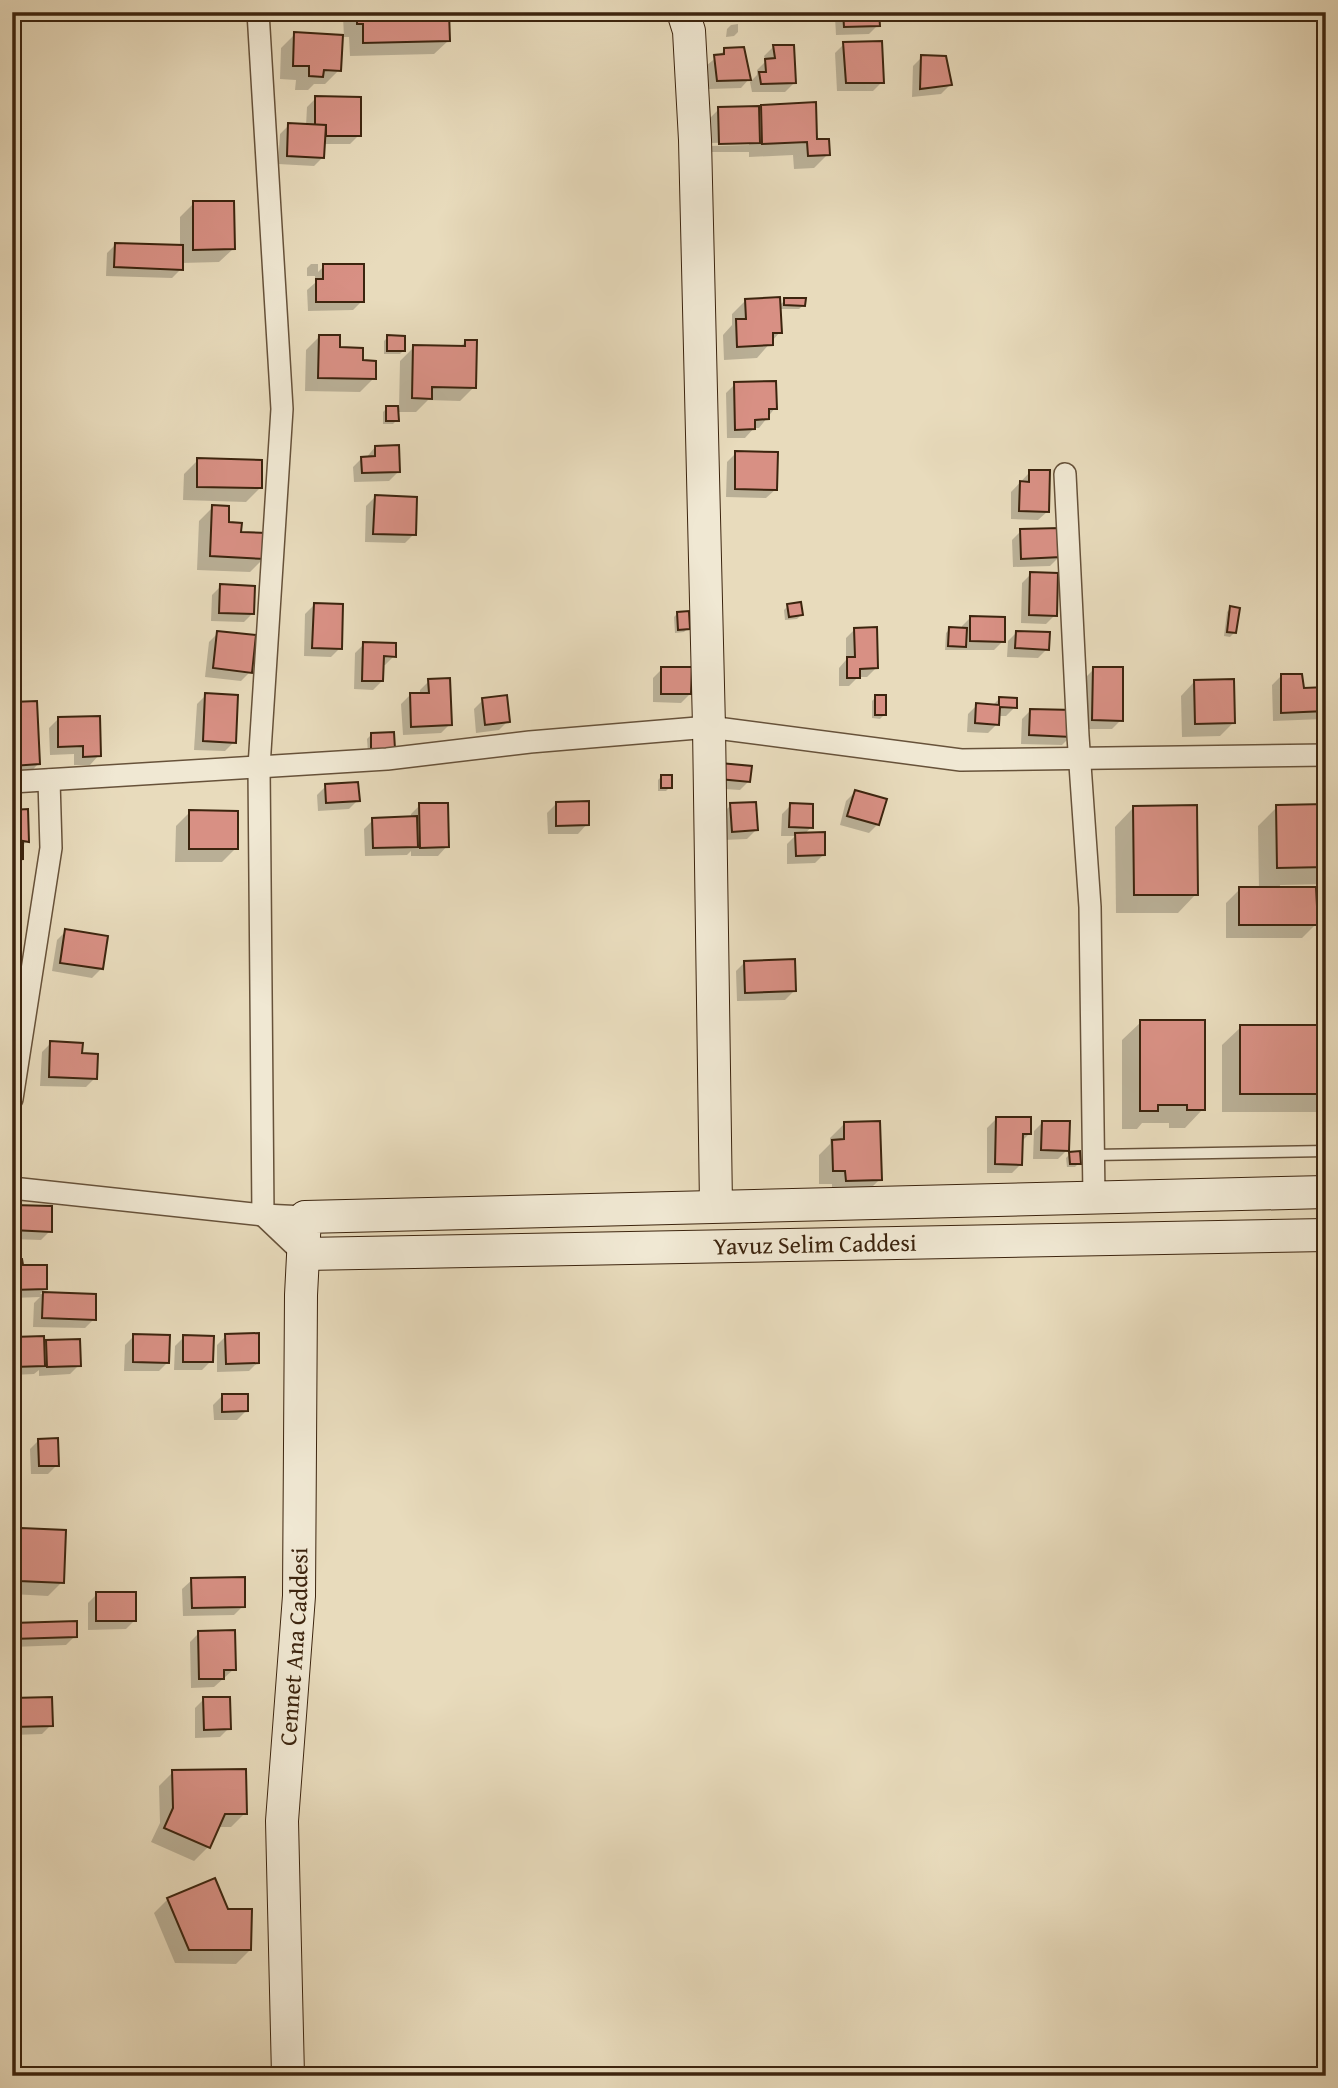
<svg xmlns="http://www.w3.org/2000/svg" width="1338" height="2088" font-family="'Gentium Book Plus',serif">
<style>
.shadow{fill:#0003}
.building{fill:#d89084;stroke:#3c240e;stroke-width:2}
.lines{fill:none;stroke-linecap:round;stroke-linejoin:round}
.lane-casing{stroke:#67523a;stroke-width:13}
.street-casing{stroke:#67523a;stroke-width:24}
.secondary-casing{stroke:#3c240e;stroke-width:34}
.lane{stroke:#f0e8d3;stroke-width:10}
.street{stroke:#f0e8d3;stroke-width:21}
.secondary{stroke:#f0e8d3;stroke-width:32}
.labels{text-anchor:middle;stroke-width:6;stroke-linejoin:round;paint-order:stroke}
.street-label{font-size:24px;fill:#3c240e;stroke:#f0e8d3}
</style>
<rect width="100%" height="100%" fill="#e8dbbc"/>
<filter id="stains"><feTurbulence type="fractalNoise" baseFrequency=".00286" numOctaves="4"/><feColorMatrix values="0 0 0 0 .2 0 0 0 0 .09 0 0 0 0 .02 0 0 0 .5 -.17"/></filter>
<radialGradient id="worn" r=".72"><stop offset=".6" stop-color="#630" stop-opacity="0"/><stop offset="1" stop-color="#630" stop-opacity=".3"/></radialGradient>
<!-- shadow -->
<g class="shadow">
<path d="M348,12H447L448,41L434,54L350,56L349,37H341L339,70L325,84H314L308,90H295L296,80L280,79L281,48L295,34L344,37L343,17Z"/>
<path d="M839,12H877L878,25L869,34L836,35L835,17Z"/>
<path d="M903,12H941L933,20L922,21V14H903Z"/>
<path d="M738,24V32L734,36L726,37L727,29L731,25Z"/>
<path d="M844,44L882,82L873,91H837L835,53Z"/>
<path d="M773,47H792L794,83L785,92H752L750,82L757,75V70L766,61L764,56Z"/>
<path d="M725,50L749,79L741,88L709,89L706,66Z"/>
<path d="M922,57L950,85L941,94L912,97L913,66Z"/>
<path d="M316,98L359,135L350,144H324L323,157L314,166L278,164L280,134L289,125L306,126L307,107Z"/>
<path d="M762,107L815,141L828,154L814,168L794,169L793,155L749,157V152H711V146L749,145V142L711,143L710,118L719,109L757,112Z"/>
<path d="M194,203L233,249L219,262L181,263V269L172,278L106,276L107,253L116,244L180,247V217Z"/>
<path d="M311,264H318V272L324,266L362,301L353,310L308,311L307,290L315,283V276H307V268Z"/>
<path d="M746,300L779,306L785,300L804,305L799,309H779L780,332L757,358L724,360L723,335L732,325V314Z"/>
<path d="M320,336L361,362L374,378L360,392L305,391L306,350Z"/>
<path d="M388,337L404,350L400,354H384V341Z"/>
<path d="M466,341L474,387L460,401L428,400L416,412H397V420L393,424H383V412L387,408H399L400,361L414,347L459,348Z"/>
<path d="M735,384L775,408L759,428H754L745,438H727L726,393Z"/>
<path d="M375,447L398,472L389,481L354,482L353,467L362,458H366Z"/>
<path d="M736,453L776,489L766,498L726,497L727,462Z"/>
<path d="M198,460L260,488L246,502L183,500L184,474Z"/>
<path d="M1030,472L1048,511L1038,520L1011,519V492Z"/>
<path d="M375,497L414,534L405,543L365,542L366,506Z"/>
<path d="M213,507L227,524L264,558L250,572L197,570L199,521Z"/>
<path d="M1021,531L1059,557L1050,566L1013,567L1012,540Z"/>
<path d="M1031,574L1055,615L1046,624L1021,623L1022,583Z"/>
<path d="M221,586L253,613L244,622L211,621L212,595Z"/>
<path d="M314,605L340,648L331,657L304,656L305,614Z"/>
<path d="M788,606L801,615L797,619L785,620L784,610Z"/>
<path d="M1231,608L1234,633L1230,637L1224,636L1227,612Z"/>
<path d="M678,613L688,628L684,632L675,633L674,617Z"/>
<path d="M971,617L1003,641L994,650H945L946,633L950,629L962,630V626Z"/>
<path d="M855,629L876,668L867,677H858L849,686H839V668L846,660V638Z"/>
<path d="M1017,632L1047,649L1038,658L1007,657L1008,641Z"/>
<path d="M218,633L250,672L241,681L205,677L209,642Z"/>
<path d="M364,644L394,656L385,665H382V681L373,690L354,689L355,653Z"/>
<path d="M662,669L690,694L681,703L653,702V678Z"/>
<path d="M1094,669L1121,720L1112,729H1084L1085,678Z"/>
<path d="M1281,676L1302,690L1326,689V717L1323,719L1273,721L1272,685Z"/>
<path d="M429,681L450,724L441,733L403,735L401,704L410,695H420V690Z"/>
<path d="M1194,682L1234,722L1220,736L1182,737L1181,696Z"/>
<path d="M206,695L234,742L225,751L194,750L197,704Z"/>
<path d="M876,697L884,715L880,719L872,718V701Z"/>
<path d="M999,699L1015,707L1006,716H997V724L988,733L967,732L968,714L977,705L992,706Z"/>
<path d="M483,700L508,721L499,730L476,733L474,709Z"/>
<path d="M12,704L38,764L25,778H12Z"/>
<path d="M1031,710L1071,736L1062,745L1021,744L1022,719Z"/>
<path d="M58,719L99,755L90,765H74V754L50,755L49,728Z"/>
<path d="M371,735L393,748L368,753L367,739Z"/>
<path d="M712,774L749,781L740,790L710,788Z"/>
<path d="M662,776L670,787L666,791H658V780Z"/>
<path d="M326,786L358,800L349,809L318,811L317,795Z"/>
<path d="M855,792L878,824L869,833L840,825L846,801Z"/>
<path d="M556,804L587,824L578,834H548L547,813Z"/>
<path d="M420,805L447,846L438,856H411V851L407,855L365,856L364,829L373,820L411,818V814Z"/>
<path d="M731,805L756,830L747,839L723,840L722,814Z"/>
<path d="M791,805L811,827L804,835L824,854L815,863L787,864V844L795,836H781L782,814Z"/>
<path d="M1326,805V884L1280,885V889L1316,924L1302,938H1226V903L1240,889H1259L1258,826L1277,807Z"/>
<path d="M1133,808L1196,894L1178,913H1116L1115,827Z"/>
<path d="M12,811L27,841L21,847L22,859L12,868Z"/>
<path d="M190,812L236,848L222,862H175L176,826Z"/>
<path d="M66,931L101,969L92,978L52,971L57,940Z"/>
<path d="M745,962L794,991L785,1000L737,1001L736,971Z"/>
<path d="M1141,1022L1203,1109L1185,1128H1169V1123H1142L1137,1129H1122V1040Z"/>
<path d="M1326,1026V1102L1317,1112H1222V1045L1241,1027Z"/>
<path d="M51,1043L80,1055L95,1078L86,1087L40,1086L42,1052Z"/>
<path d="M996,1119L1029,1134L1021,1142V1164L1012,1173H987V1128Z"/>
<path d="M1043,1122L1067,1150L1058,1159H1033L1034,1131Z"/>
<path d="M844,1124L880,1179L866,1193L832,1194V1184H819V1155L830,1144V1138Z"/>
<path d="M1070,1154L1079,1163L1075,1167H1067L1066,1158Z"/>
<path d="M13,1207L50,1231L41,1240L12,1239Z"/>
<path d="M12,1261L46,1288L40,1294L95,1296L94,1319L85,1328L33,1327L34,1303L40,1297L12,1298Z"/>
<path d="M134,1336L168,1362L159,1371H124L125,1345Z"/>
<path d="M226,1336L258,1362L249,1371L217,1372V1345Z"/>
<path d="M184,1337L211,1361L202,1370H174L175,1346Z"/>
<path d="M14,1339L43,1346L47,1342L79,1365L70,1374L39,1376V1370L34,1374L12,1375Z"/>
<path d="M222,1396L246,1411L237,1420H214L213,1405Z"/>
<path d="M39,1440L57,1465L48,1474H31L30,1449Z"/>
<path d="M21,1530L62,1582L48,1596L12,1594V1539Z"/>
<path d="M192,1580L243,1606L234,1615L183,1616L182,1589Z"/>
<path d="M97,1594L135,1620L126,1629L88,1630V1603Z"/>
<path d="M12,1625L75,1636L66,1645L12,1647Z"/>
<path d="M199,1633L234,1669L214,1687L191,1688L190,1642Z"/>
<path d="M204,1699L229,1728L220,1737L195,1738V1708Z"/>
<path d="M12,1700L51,1725L42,1734L12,1735Z"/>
<path d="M173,1772L245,1813L231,1827H217L208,1847L194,1861L151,1842L160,1823L159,1786Z"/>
<path d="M168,1899L250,1950L236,1964L175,1963L154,1913Z"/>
</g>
<!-- building -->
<g class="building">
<path d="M357,12H449L450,41L363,43V24H357Z"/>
<path d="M843,12H879L880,26L844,27Z"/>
<path d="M294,32L343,35L341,71L324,70L323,77L309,76V66H293Z"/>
<path d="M882,41L884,83H846L843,42Z"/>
<path d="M773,45H794L796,83L761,84L759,72H766L765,59L775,58Z"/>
<path d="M744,47L751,80L717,81L714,55L724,54V48Z"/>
<path d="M921,55L946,56L952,85L920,89Z"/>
<path d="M315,96L361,97V136H326V125H315Z"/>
<path d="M816,102L817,139H829L830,155L808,156L807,142L762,144L761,105Z"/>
<path d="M759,106L760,143L719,144L718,107Z"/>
<path d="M288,123L326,125L324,158L287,156Z"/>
<path d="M193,201H234L235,249L193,250Z"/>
<path d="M115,243L183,245V270L114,267Z"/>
<path d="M323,264H364V302H316V279H323Z"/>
<path d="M780,297L782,333H773V345L737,347L736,319H746L745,299Z"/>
<path d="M784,298H806L805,306L784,305Z"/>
<path d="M319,335H340V347L363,348V360L376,361V379L318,378Z"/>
<path d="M387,335L405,336V351H387Z"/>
<path d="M465,340H477L476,388L432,387V399L412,398L413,345L465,346Z"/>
<path d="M776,381L777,409H769V419L755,420V429L735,430L734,382Z"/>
<path d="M386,406H398L399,421H386Z"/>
<path d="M399,445L400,472L362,473L361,457L375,456V446Z"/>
<path d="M735,451L778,452L777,490L735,489Z"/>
<path d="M197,458L262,460V488L197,487Z"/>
<path d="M1029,470H1050L1049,512L1019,511L1020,481L1029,482Z"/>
<path d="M375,495L417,497L416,535L373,534Z"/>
<path d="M212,505L229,506V522L242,523L241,532L267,533L265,559L210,556Z"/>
<path d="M1060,528L1061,557L1021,559L1020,529Z"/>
<path d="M1030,572L1058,573L1057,616L1029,615Z"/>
<path d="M220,584L255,586L254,614L219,613Z"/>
<path d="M801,602L803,615L789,617L787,604Z"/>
<path d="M314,603L343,604L342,649L312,648Z"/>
<path d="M1230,606L1240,608L1236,633L1227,632Z"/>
<path d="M689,611L690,629L678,630L677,612Z"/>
<path d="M970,616L1005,617V642L970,641Z"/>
<path d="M877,627L878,668L860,669V678H847V657H855L854,628Z"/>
<path d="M949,627L967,628L966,647L948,646Z"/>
<path d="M217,631L256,635L252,673L213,668Z"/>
<path d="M1016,631L1050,632L1049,650L1015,648Z"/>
<path d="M363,642L396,643V657L384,656L383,681H362Z"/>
<path d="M661,667H692L691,694H661Z"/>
<path d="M1093,667H1123V721L1092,720Z"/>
<path d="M1281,674H1302L1304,688L1326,687V711L1281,713Z"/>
<path d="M450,678L452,725L411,727L410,693H429L428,679Z"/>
<path d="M1234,679L1235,723L1195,724L1194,680Z"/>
<path d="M205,693L238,695L236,743L203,741Z"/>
<path d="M507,695L510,722L485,725L482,698Z"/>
<rect x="875" y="695" width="11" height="20"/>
<path d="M999,697L1017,698V708L1000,707L999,725L975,723L976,703L999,705Z"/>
<path d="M37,701L40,764L12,766V702Z"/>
<path d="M1030,709L1074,710L1072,737L1029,735Z"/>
<path d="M100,716L101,756L83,757V746L58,747V717Z"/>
<path d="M394,732L395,749L371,750V733Z"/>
<path d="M720,763L752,766L750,782L719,779Z"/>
<rect x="661" y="775" width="11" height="13"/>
<path d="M358,782L360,801L326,803L325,784Z"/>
<path d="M855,790L887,799L879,825L847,816Z"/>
<path d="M589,801V825L556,826V802Z"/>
<path d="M756,802L758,830L732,832L730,803Z"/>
<path d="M419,803H448L449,847L420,848Z"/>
<path d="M790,803L813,804V828L789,827Z"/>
<path d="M1326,804V867L1277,868L1276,805Z"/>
<path d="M1197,805L1198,895H1134L1133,806Z"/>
<path d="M28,809L29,842L23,841V859L12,860V810Z"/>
<path d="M189,810L238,811V849H189Z"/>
<path d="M417,816L418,847L373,848L372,818Z"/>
<path d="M825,832V855L796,856L795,833Z"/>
<path d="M1239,887H1316L1318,925H1239Z"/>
<path d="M65,929L108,936L103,969L60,963Z"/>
<path d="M795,959L796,991L745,993L744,961Z"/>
<path d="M1140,1020H1205V1110H1187V1105H1158V1111H1140Z"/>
<rect x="1240" y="1025" width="86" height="69"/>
<path d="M50,1041L83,1043L82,1053L98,1054L97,1079L49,1077Z"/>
<path d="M996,1117H1031V1134H1023L1022,1165L995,1164Z"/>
<path d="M880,1121L882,1180L846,1181L845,1171H833L832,1140L844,1139V1122Z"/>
<path d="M1042,1121H1070L1069,1151L1041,1150Z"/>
<path d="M1080,1151L1081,1164H1070L1069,1152Z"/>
<path d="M13,1205L52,1206V1232L12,1230Z"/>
<path d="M12,1259H22L23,1265H47V1289L12,1290Z"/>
<path d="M43,1292L96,1294V1320L42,1318Z"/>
<path d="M259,1333V1363L226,1364L225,1334Z"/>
<path d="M133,1334L170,1335L169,1363L133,1362Z"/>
<path d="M183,1335L214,1336L213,1362H183Z"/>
<path d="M44,1336L45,1366L14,1367L13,1337Z"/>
<path d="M80,1339L81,1366L47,1367L46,1340Z"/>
<path d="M222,1394H248V1411L222,1412Z"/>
<path d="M58,1438L59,1466H39L38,1439Z"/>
<path d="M21,1528L66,1530L64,1583L19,1581Z"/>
<path d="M245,1577V1607L192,1608L191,1578Z"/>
<rect x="96" y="1592" width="40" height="29"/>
<path d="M77,1621V1637L12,1639V1623Z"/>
<path d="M235,1630L236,1670H224V1679H199L198,1631Z"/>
<path d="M52,1697L53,1726L13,1727L12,1698Z"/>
<path d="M203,1697H230L231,1729L204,1730Z"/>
<path d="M246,1769L247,1814H225L210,1848L164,1828L173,1808L172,1770Z"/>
<path d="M215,1878L228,1909H252L251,1950H189L167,1898Z"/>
<path d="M20,1986L21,2018H12V1987Z"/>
</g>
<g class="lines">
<defs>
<path id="lane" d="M1093,1155L1326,1151"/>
<g id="street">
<path d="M258,12L282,409L259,767L263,1215L304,1254"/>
<path d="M1065,474L1078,736L1090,907L1094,1197"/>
<path d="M12,782L387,759L530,742L709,727L961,760L1326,755"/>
<path d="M12,1099L51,848L49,780"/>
<path d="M12,1188L263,1215L305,1217"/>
</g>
<g id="secondary">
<path d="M683,12L689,31L695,140L709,727L716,1206"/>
<path id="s1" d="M304,1254L1326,1235"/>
<path id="s2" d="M288,2076L282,1821L299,1596L301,1295L305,1217L1326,1192"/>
</g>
</defs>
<!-- lane casing -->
<use href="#lane" class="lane-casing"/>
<!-- street casing -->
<use href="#street" class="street-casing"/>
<!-- secondary casing -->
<use href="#secondary" class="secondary-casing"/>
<!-- lane -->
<use href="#lane" class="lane"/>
<!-- street -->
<use href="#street" class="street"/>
<!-- secondary -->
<use href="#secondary" class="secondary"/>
</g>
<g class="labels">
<!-- street labels -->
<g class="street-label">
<text dy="8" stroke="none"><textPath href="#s1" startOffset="511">Yavuz Selim Caddesi</textPath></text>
<text dy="8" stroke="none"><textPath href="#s2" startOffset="430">Cennet Ana Caddesi</textPath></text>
</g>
</g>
<!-- margin -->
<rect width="1338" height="2088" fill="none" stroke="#e8dbbc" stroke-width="42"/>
<rect x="14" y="14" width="1310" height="2060" fill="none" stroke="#3c240e" stroke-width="3.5"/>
<rect x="21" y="21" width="1296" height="2046" fill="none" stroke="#3c240e" stroke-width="2"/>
<rect width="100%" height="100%" filter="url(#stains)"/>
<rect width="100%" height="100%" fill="url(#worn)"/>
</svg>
